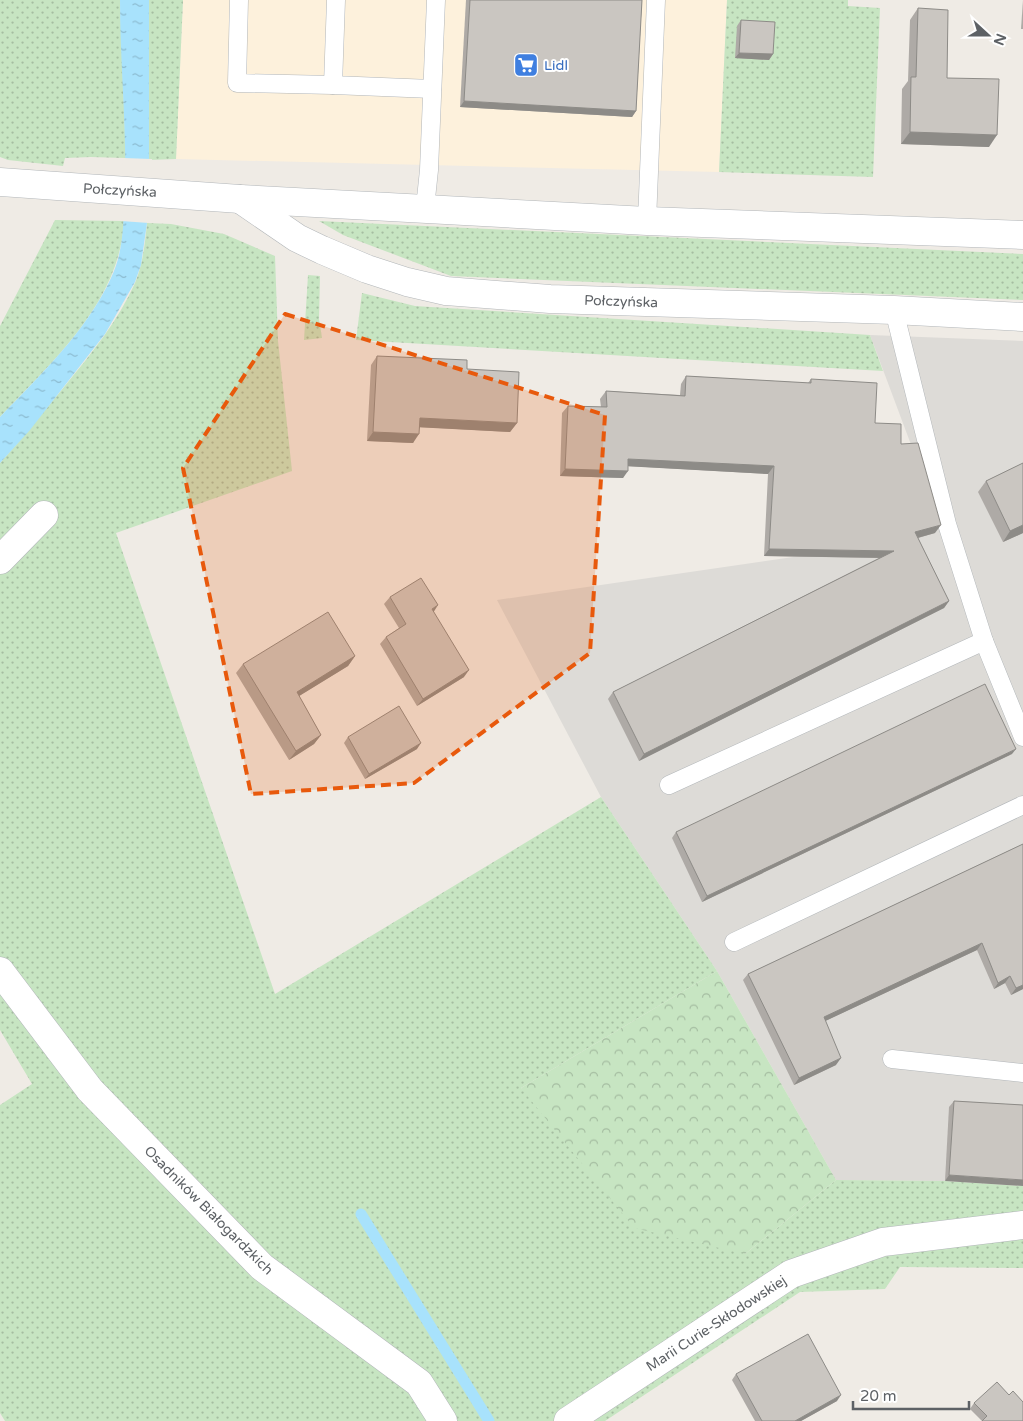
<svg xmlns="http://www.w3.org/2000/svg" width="1023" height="1421" font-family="'Varela Round',sans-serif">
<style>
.commercial{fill:#fdf1dc}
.industrial{fill:#dddbd7}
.grass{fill:url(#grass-dots)}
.forest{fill:url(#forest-crowns)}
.water{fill:url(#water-ripples)}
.pier{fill:#efebe5}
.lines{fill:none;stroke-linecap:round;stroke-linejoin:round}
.stream{stroke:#a8e2fc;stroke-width:11}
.service-casing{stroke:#b2b6b9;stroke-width:19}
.minor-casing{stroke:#b2b6b9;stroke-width:29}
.tertiary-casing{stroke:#b2b6b9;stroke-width:29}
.service{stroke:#fff;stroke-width:18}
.minor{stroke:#fff;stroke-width:28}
.tertiary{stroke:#fff;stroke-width:28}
.wall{fill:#aeaaa6}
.shaded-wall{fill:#8d8b87}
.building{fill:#cac6c1;stroke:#8d8b87}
.marked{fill:#e8590c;fill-opacity:0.2;stroke:#e8590c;stroke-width:4;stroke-dasharray:10 6;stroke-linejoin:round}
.labels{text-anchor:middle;stroke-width:4;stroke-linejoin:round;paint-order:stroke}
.shop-label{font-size:14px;fill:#366cbe;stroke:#fff;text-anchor:start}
.street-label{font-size:14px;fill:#5d6165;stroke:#fff}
</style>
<defs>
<pattern id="grass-dots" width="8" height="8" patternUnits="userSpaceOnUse" patternTransform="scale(1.25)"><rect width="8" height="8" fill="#c7e5c2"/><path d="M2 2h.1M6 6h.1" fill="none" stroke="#a5bda1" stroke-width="1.8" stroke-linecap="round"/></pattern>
<pattern id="forest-crowns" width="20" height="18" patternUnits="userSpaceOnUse" patternTransform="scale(1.25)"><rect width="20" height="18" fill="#c7e5c2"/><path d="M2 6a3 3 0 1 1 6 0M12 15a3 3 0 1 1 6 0" fill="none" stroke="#a5bda1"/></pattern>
<pattern id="water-ripples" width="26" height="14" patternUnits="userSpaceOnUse" patternTransform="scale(1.25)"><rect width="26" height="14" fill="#a8e2fc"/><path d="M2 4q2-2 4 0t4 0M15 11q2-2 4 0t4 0" fill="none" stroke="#8cbbd0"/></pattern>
</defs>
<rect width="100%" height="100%" fill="#efebe5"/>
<!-- commercial -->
<path class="commercial" d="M183,0H727L719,172L176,159Z"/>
<!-- industrial -->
<path class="industrial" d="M870,335L1023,341V1186L945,1181L836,1180L717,971L601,797L497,600L904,541L913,450Z"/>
<!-- grass -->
<g class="grass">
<path d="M0,0H120L126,158L91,157L65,158L63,166L8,160L0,157Z"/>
<path d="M149,0H183L176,159L149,160Z"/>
<path d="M727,0H848V6L880,8L873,177L719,172Z"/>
<path d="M55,220L124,221C120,302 52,362 0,417V326Z"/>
<path d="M319,221L1023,254V300L451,276L343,235Z"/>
<path d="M147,223L171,224L224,234L275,256L278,341L292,471L116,533L275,994L601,797L717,971L521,1088L745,1254L836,1180L945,1181L1023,1186V1268L900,1267L885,1289L800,1292L605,1421H5L0,1413V1105L32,1084L0,1030V463C22,438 43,413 64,387C91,354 118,321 135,283C143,264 145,243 147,223Z"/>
<path d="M308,275L320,276L319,319L322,338L304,340Z"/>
<path d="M362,293L415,306L870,335L883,371L356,340Z"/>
</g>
<!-- forest -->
<path class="forest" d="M717,971L836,1180L745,1254L634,1228L521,1088Z"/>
<!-- water -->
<path class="water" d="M120,0H149V160L147,223L141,265L135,282L105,334L30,430L0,463V417C40,375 86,332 111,278C124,251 123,223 125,193C127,129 120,64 120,0Z"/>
<!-- pier -->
<path class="pier" d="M123,158L152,159L149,223L121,221Z"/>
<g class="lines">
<!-- stream -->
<path class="stream" d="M361,1214L489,1421"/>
<defs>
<g id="service">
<path d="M239,0L237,83L333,85"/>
<path d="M336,0L333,85L432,89"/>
<path d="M425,208L429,170L436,0"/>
<path d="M647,221L656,0"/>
<path d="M894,310L947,524L984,641L1023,737"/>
<path d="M669,785L984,641"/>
<path d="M734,942L1023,805"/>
<path d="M892,1059L1023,1073"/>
</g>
<g id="minor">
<path d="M240,199L297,238L322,250L367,269L407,282L446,291L550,299L894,310L1023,317"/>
<path d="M0,560L44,515"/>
<path d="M0,971L90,1090L262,1267L419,1383L443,1421"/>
<path d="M568,1421L791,1274L883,1242L1023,1225"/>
</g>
<path id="tertiary" d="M0,182L240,199L647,221L1023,235"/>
</defs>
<!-- service casing -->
<use href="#service" class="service-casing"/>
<!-- minor casing -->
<use href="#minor" class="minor-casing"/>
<!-- tertiary casing -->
<use href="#tertiary" class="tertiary-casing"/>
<!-- service -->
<use href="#service" class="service"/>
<!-- minor -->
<use href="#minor" class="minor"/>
<!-- tertiary -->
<use href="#tertiary" class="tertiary"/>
</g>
<!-- wall -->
<g class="wall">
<path d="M466,0H642L636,111L632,117L460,107Z"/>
<path d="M1023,0V29H1021Z"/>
<path d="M918,8L947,78L989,147L901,144L902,89L908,81L910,20Z"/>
<path d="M741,20L773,54L769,60L735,58L737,26Z"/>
<path d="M377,356L467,369L517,423L510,432L420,427L413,443L367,441L371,365Z"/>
<path d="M686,376L808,383L811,379L875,423L901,444L935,533L918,538L949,601L944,608L639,761L608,699L613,692L879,558L764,556L768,474L628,466L623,478L560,476L562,413L568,406L601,407L600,399L606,391L680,395L681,384Z"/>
<path d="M1023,463V533L1003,542L978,492L986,481Z"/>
<path d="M390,597L433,612L464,677L417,706L380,644L386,637L399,628L384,604Z"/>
<path d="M355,656L348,666L299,696L321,735L314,744L289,760L236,673L243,664Z"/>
<path d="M348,737L417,749L365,779L344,743Z"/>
<path d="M1012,754L702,902L672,838L676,832Z"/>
<path d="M1023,844V989L1011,995L1005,983L994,989L977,950L825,1021L836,1065L794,1085L743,980L748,974Z"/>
<path d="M954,1101L1023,1105L945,1181L949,1107Z"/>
<path d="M736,1374L837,1401L801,1421H755L732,1380Z"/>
<path d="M1009,1395L982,1421L970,1409L974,1403Z"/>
</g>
<!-- shaded-wall -->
<g class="shaded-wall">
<path d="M739,53L773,54L769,60L735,58Z"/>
<path d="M464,101L636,111L632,117L460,107Z"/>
<path d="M910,132L997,135L989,147L901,144Z"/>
<path d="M420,418L517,423L510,432L414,427Z"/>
<path d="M373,432L419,434L413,443L367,441Z"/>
<path d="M628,459L774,466L768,474L623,466Z"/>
<path d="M565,469L628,471L623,478L560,476Z"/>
<path d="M941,525L935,533L910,540L915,532Z"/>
<path d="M1023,525V533L1003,542L1010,531Z"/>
<path d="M769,549L894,551L889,558L764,556Z"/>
<path d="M949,601L944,608L639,761L644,754Z"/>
<path d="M438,605L433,613L432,609Z"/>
<path d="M355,656L348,666L291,701L297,692Z"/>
<path d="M469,670L464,677L417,706L423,699Z"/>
<path d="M321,735L314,744L289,760L296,751Z"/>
<path d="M421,743L417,749L365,779L369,774Z"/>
<path d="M1016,749L1012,754L702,902L707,896Z"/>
<path d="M982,943L977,950L819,1024L824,1017Z"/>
<path d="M1010,976L1005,983L994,989L998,983Z"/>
<path d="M1023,985V989L1011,995L1016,988Z"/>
<path d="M841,1058L836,1065L794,1085L799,1078Z"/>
<path d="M949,1175L1023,1180V1186L945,1181Z"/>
<path d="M841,1395L837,1401L801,1421H795Z"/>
</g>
<!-- building -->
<g class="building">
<path d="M470,0H642L636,111L464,101Z"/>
<path d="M918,8L948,10L947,78L999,79L997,135L910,132L911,77H916Z"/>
<path d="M741,20L775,22L773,54L739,53Z"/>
<path d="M377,356L467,360V369L519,372L517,423L420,418L419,434L373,432Z"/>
<path d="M686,376L811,383V379L877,383L875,423L901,424V444L918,443L941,525L915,532L949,601L644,754L613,692L894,551L769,549L774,466L628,459V471L565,469L568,406L607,407L606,391L685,396Z"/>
<path d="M1023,463V525L1010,531L986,481Z"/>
<path d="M421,578L438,605L432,609L469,670L423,699L386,637L406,624L390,597Z"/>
<path d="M328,612L355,656L297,692L321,735L296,751L243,664Z"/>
<path d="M985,684L1016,749L707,896L676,832Z"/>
<path d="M399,706L421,743L369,774L348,737Z"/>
<path d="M1023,844V985L1016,988L1010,976L998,983L982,943L824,1017L841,1058L799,1078L748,974Z"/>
<path d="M954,1101L1023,1105V1180L949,1175Z"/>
<path d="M808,1334L841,1395L795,1421H762L736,1374Z"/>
<path d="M997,1382L1009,1395L1013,1391L1023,1402V1421H982L987,1416L974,1403Z"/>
</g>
<!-- marked area -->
<path class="marked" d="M285,314L605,415L590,653L414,783L251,794L183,468Z"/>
<!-- icons -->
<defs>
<symbol id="supermarket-square" viewBox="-11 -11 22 22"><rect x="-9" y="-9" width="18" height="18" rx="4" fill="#3f7fe0" stroke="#fff"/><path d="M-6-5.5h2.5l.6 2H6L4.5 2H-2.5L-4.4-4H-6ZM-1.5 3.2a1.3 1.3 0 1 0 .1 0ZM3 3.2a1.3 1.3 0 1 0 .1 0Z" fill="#fff"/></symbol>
</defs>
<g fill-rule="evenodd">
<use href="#supermarket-square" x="512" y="51" width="28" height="28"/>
</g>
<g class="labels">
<!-- shop labels -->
<g class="shop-label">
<text x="544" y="70">Lidl</text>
</g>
<!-- street labels -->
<g class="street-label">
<text transform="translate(120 190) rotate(3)" y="5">Połczyńska</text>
<text transform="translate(621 301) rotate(2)" y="5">Połczyńska</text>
<text transform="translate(209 1210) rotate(45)" y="5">Osadników Białogardzkich</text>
<text transform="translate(716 1323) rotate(-33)" y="5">Marii Curie-Skłodowskiej</text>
</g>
</g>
<!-- north arrow -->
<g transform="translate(988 35) rotate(111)" stroke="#ffffff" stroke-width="4" paint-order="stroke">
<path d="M0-4L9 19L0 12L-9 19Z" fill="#5d6165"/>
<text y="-8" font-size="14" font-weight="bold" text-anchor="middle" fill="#5d6165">N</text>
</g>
<!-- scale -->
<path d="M853 1401v8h116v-8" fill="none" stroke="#5d6165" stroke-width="2.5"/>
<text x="860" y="1401" font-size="15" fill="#5d6165" stroke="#ffffff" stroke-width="4" paint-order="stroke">20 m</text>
</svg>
